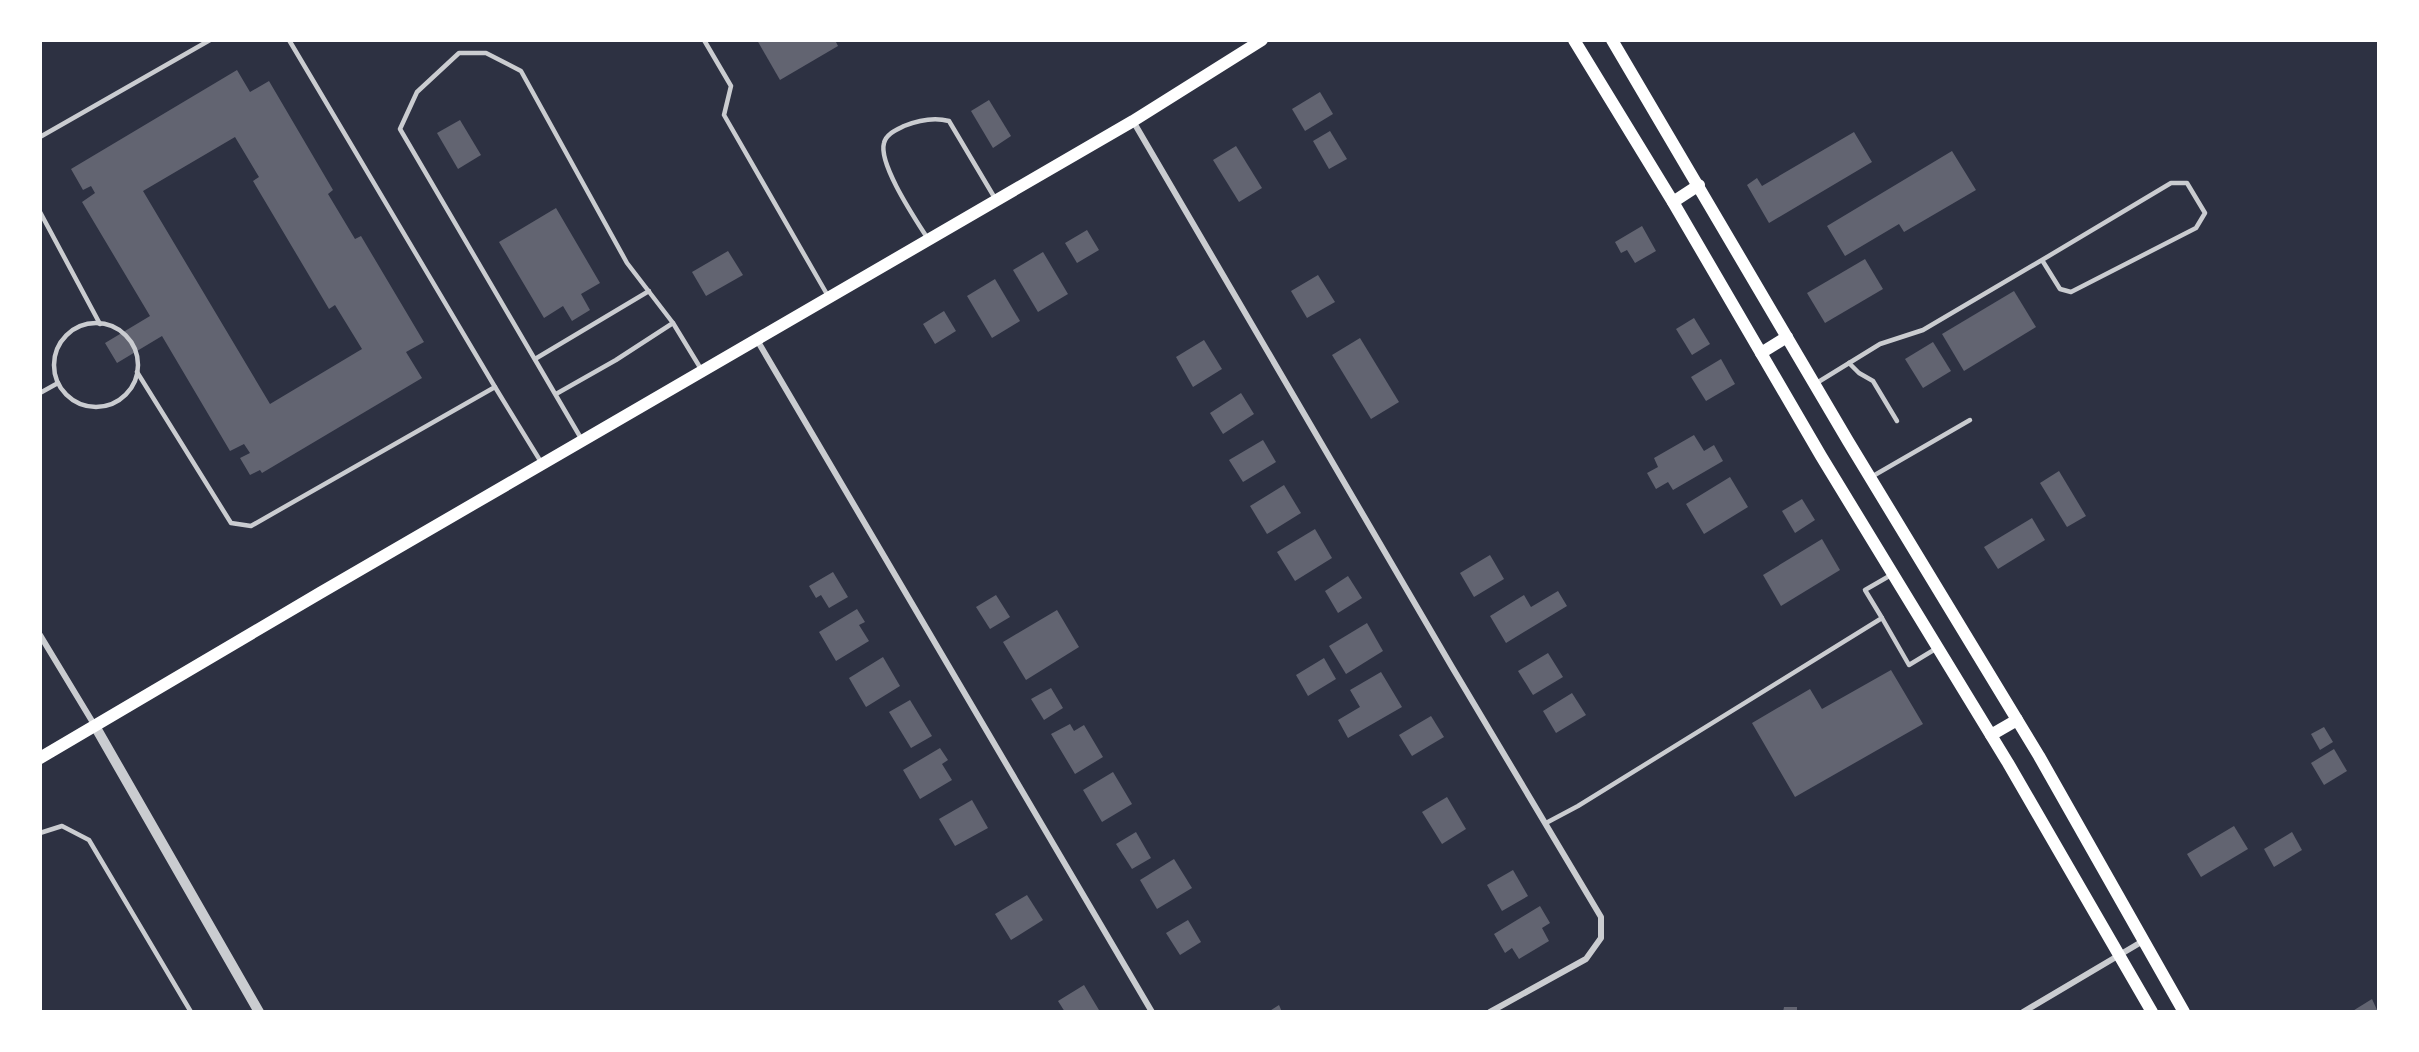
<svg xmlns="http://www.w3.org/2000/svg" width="2419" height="1052" font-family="'Source Sans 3',sans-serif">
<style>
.building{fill:#626471;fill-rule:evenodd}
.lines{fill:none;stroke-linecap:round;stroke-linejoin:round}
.service{stroke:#caccd0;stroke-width:4.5}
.minor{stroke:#caccd0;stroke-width:6}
.tertiary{stroke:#caccd0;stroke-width:10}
.secondary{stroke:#fff;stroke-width:12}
</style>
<rect width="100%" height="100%" fill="#2d3142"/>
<!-- building -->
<g class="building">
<path d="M757,40H835L838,46L780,80Z"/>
<path d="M237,70L250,92L269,81L333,190L328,194L355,239L361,236L424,342L406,352L422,378L262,473L260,470L250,475L240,458L250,453L244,444L230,451L162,336L117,363L105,343L150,316L82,202L95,193L91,186L83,190L71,169ZM235,137L259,177L253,181L329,309L335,305L362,349L270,404L143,191Z"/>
<path d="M1320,92L1333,114L1305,131L1292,109Z"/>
<path d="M989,100L1011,136L993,148L971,111Z"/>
<path d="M460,120L481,155L458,169L437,133Z"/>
<path d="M1330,131L1347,159L1329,169L1313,141Z"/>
<path d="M1854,132L1872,162L1769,223L1747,185L1757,178L1762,186Z"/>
<path d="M1236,146L1262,188L1239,202L1213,160Z"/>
<path d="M1952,151L1976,190L1904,232L1899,224L1845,256L1827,226Z"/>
<path d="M556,208L600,283L581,294L590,310L572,321L563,306L544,318L499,242Z"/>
<path d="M1642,226L1656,251L1635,263L1627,250L1621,253L1615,242Z"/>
<path d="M1087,230L1099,250L1077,263L1065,243Z"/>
<path d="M728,251L743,275L706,296L692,272Z"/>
<path d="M1043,252L1068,294L1038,312L1013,270Z"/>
<path d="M1865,259L1883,289L1825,323L1807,293Z"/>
<path d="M1318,275L1335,302L1307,318L1291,291Z"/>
<path d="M995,279L1020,321L992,338L967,296Z"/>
<path d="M2014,291L2036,327L1964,371L1942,334Z"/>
<path d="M944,311L956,331L935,344L923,324Z"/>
<path d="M1694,318L1710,344L1692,355L1676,329Z"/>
<path d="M1360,338L1399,402L1371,419L1332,355Z"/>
<path d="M1204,340L1222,369L1193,387L1176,357Z"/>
<path d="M1933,342L1951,371L1923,388L1905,359Z"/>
<path d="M1721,359L1735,384L1706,401L1691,377Z"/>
<path d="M1241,393L1254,414L1223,434L1210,413Z"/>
<path d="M1694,435L1704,451L1714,445L1723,461L1673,490L1668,482L1656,489L1647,473L1658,467L1654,458Z"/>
<path d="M1263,440L1276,462L1243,482L1229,460Z"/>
<path d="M2059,471L2086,516L2067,527L2040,483Z"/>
<path d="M1730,477L1748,507L1704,534L1686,504Z"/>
<path d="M1284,485L1301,513L1267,534L1250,506Z"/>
<path d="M1802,499L1815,520L1795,533L1782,511Z"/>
<path d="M2032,518L2045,540L1998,569L1984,547Z"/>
<path d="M1315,529L1332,558L1295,581L1277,552Z"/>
<path d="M1822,539L1840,570L1781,606L1763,575Z"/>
<path d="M1490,555L1504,579L1474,597L1460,573Z"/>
<path d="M833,572L848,597L829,608L821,595L816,598L809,586Z"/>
<path d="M1348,576L1362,598L1338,613L1325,591Z"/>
<path d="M1558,591L1567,606L1506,643L1490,616L1524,595L1531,607Z"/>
<path d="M996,595L1010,617L990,629L976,607Z"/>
<path d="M857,609L865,622L859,625L869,641L836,661L819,632Z"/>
<path d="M1057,610L1079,647L1026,680L1003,642Z"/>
<path d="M1367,623L1383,651L1346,674L1329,646Z"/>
<path d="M1548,653L1563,677L1533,695L1518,671Z"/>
<path d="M883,657L900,686L866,707L849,678Z"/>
<path d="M1324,658L1336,679L1308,696L1296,675Z"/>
<path d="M1891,670L1923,724L1795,797L1752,723L1810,689L1822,709Z"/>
<path d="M1381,672L1402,707L1348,738L1338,720L1360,707L1350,690Z"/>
<path d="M1051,688L1063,708L1044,720L1031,699Z"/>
<path d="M1572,693L1586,715L1556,733L1543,711Z"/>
<path d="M910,700L932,736L911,748L889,712Z"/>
<path d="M1431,716L1444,737L1412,756L1399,735Z"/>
<path d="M1070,724L1074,731L1084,725L1103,757L1075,774L1051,734Z"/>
<path d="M2324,727L2333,742L2320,750L2311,734Z"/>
<path d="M940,748L948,760L942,764L952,780L920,799L903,770Z"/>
<path d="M2334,749L2347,771L2324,785L2311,763Z"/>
<path d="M1113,772L1132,804L1102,822L1083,790Z"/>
<path d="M1447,797L1466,829L1442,844L1422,812Z"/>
<path d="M972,800L988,828L955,846L939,819Z"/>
<path d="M2234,826L2248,849L2201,877L2187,854Z"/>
<path d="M1136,832L1151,858L1132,869L1116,844Z"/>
<path d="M2292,832L2302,850L2274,867L2264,849Z"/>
<path d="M1174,859L1192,888L1157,909L1140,880Z"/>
<path d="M1513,870L1528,896L1502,911L1487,885Z"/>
<path d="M1027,895L1043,920L1011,940L995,914Z"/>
<path d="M1540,906L1550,923L1542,928L1549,941L1519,959L1512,948L1505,953L1494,934Z"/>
<path d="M1188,920L1201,942L1180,955L1166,933Z"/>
<path d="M1084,985L1099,1010L1065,1012L1058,1001Z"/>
<path d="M2372,999L2378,1012H2351Z"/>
<path d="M1279,1005L1282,1012H1268Z"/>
<path d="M1784,1007H1797V1012H1783Z"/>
</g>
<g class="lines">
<!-- service -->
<g class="service">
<path d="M704,40L731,86L724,115L828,296"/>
<path d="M40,137L210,40"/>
<path d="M40,212L100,324"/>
<path d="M928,239C916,220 878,164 884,143C886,134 896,130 904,126C919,120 934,117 949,121L996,200"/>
<circle cx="96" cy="365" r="42"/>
<path d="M535,359L649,291"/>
<path d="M1849,363L1859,373L1873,381L1897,421"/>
<path d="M137,372L231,523L251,526L495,387L289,40"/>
<path d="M1815,384L1880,344L1923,330L2042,260L2060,289L2071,292L2196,228L2205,213L2187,183H2171L2042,260"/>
<path d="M495,387L541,462"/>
<path d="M40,393L58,383"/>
<path d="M556,394L616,360L673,323"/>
<path d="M582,440L400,129L417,92L459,53H486L521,71L627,263L673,323L701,369"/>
<path d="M1873,476L1970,420"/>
<path d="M1882,618L1865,590L1891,575"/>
<path d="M1546,823L1578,806L1882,618L1909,665L1937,648"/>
<path d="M40,833L62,826L89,840L191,1012"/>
</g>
<!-- minor -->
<g class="minor">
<path d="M1133,121L1452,667L1601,917V938L1586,959L1490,1012"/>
<path d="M757,340L1152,1012"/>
<path d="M40,635L95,726"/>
<path d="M2023,1012L2143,941"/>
</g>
<!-- tertiary -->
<path class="tertiary" d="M95,726L259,1012"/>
<!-- secondary -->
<g class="secondary">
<path d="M1574,40L1673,202L1821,456L2008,763L2152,1012"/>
<path d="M1612,40L1848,441L2039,756L2184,1012"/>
<path d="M1673,202L1699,185"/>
<path d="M1761,353L1787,337"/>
<path d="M1991,735L2017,720"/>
<path d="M40,758L320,593L1133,121L1262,40"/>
</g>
</g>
<!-- border -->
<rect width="2419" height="1052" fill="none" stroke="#ffffff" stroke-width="84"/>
</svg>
